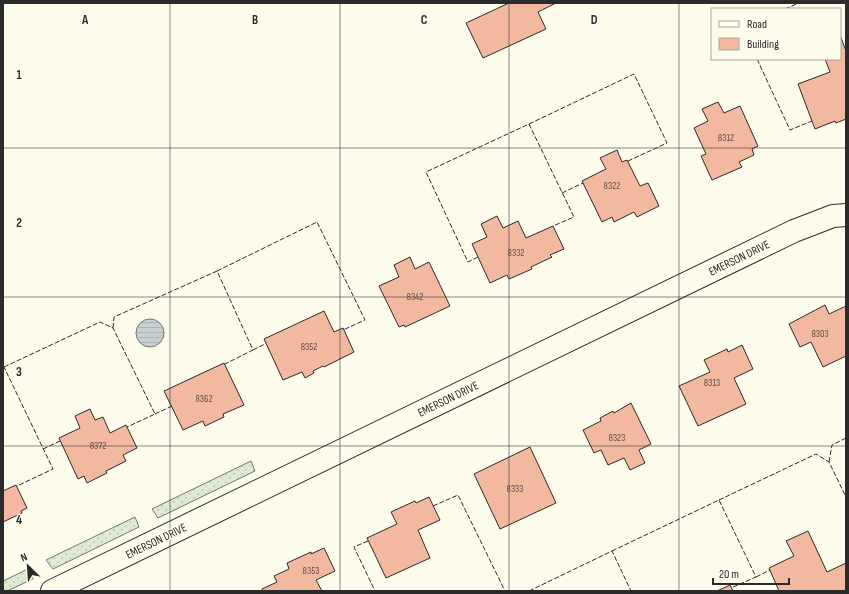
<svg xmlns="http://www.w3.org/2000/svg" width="849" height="594" font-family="'Sofia Sans Condensed',sans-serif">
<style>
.grass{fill:url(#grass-dots);stroke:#74746e}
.water{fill:url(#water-rules);stroke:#74746e}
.building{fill:#f2b8a0;stroke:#2b2b2b}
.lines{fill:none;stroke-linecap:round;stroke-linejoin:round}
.minor-casing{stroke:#2b2b2b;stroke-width:24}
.minor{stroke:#fdfbea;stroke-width:22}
.fence{stroke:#2b2b2b;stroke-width:1;stroke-dasharray:5 2;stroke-linecap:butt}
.grid{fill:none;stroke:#2b2b2b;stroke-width:1;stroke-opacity:0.55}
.labels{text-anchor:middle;stroke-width:3;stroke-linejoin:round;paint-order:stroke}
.number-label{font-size:10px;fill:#5d4e48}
.street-label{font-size:12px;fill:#2b2b2b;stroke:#fdfbea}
.grid-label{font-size:13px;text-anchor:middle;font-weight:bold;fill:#2b2b2b;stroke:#fdfbea;stroke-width:3;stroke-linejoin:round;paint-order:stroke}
</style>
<defs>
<pattern id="grass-dots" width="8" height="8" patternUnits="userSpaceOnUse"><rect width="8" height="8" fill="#deebd1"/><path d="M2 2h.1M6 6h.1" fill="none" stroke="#bfcab4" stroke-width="1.8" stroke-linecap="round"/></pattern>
<pattern id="water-rules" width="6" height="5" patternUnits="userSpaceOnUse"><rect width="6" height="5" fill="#c7d0d0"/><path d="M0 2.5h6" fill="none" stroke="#abb3b3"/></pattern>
</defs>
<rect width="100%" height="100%" fill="#fdfbea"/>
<!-- grass -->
<g class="grass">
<path d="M251,461L255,471L158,518L152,509Z"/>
<path d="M135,517L139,527L53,569L46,560Z"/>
<path d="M30,568L33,579L7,591H3V581Z"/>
</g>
<!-- water -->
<circle class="water" cx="150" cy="333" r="14"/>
<!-- building -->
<g class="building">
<path d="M509,3H556L538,12L546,29L483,58L466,23Z"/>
<path d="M840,35L846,51V119L836,123L835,121L815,129L798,84L830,72L825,59H840Z"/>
<path d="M718,102L724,113L740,106L758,146L752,149L754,155L739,162L742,167L712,180L701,156L706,154L694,128L708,121L702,109Z"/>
<path d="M617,150L622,162L627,160L640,186L648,183L659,206L637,217L634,212L614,222L612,217L602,222L582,181L606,169L600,158Z"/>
<path d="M497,216L503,228L518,221L526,238L553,226L564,249L550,255L552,257L531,267L532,269L509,279L507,275L490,283L472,244L487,237L481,224Z"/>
<path d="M410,257L415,269L429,262L450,306L405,327L404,325L399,327L379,286L399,277L394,265Z"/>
<path d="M825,305L829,314L846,306V356L823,367L811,342L800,347L789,324Z"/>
<path d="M324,311L334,332L343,328L354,352L324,367L323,366L313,371L314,373L305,378L302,372L283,380L264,339Z"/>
<path d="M742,345L753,369L734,378L746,404L698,426L679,386L710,372L704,360L727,349L728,352Z"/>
<path d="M224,363L244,405L223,414L224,417L205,426L203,421L183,430L164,391Z"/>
<path d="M631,403L651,444L639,450L645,463L630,470L624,458L608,465L601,450L594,453L583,430L601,421L600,418L613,411L614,413Z"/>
<path d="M90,409L95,420L103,417L110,433L126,425L137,448L123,455L126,461L106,471L107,473L87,483L84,476L78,479L59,438L80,428L75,416Z"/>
<path d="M530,447L556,503L500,529L474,474Z"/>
<path d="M16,485L27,508L21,511L22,513L3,522V491Z"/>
<path d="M429,497L440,520L418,530L430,558L386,578L367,538L397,524L391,512L415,501L416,503Z"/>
<path d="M808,531L827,572L846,563V591H779L769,568L794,556L786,541Z"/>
<path d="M324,548L335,571L316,580L322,591H263L262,589L277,582L274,576L289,569L287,563L311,552V554Z"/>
<path d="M730,585L733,591H717Z"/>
</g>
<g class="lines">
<defs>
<path id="minor" d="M52,591L794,231L833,216L846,215"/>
</defs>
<!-- minor casing -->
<use href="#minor" class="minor-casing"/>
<!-- minor -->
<use href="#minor" class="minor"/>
<!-- fence -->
<g class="fence">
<path d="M785,9L799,3"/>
<path d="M757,59L790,130L812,121"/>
<path d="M529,124L634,74L667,143L628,161"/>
<path d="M562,193L583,183"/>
<path d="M478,257L468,262L426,172L529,124L574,217L553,226"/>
<path d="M217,271L317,222L365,320L343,330"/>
<path d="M113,328L114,317L217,271L253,350L225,364"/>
<path d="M253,350L265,344"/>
<path d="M4,367L100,322L113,328L155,414L127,427"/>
<path d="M3,368L4,367L53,469L17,486"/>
<path d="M155,414L172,406"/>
<path d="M43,449L60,441"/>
<path d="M829,462L832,445L846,438"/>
<path d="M719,500L816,454L829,462L846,497"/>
<path d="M433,506L458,495L505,591"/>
<path d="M368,541L354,547L375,591"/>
<path d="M612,551L719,500L756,577L731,588"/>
<path d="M756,577L770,570"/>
<path d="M529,591L612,551L631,591"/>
</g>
</g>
<!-- grid -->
<path class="grid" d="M170,3V591M340,3V591M509,3V591M679,3V591M3,148H846M3,297H846M3,446H846"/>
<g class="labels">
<!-- number labels -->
<g class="number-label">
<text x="726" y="141">8312</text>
<text x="612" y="189">8322</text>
<text x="516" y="256">8332</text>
<text x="415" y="300">8342</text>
<text x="820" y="337">8303</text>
<text x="309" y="350">8352</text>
<text x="712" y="386">8313</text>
<text x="204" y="402">8362</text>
<text x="617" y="441">8323</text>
<text x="98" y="449">8372</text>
<text x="515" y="492">8333</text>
<text x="311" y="574">8353</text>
</g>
<!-- street labels -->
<g class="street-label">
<text transform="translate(739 258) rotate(-26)" y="4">EMERSON DRIVE</text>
<text transform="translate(448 399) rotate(-26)" y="4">EMERSON DRIVE</text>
<text transform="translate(156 541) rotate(-26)" y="4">EMERSON DRIVE</text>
</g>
</g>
<g class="grid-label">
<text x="85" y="24">A</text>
<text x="255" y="24">B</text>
<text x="424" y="24">C</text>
<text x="594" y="24">D</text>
<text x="19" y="79">1</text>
<text x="19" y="227">2</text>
<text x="19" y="376">3</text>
<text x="19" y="524">4</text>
</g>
<!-- border -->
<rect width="849" height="594" fill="none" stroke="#2b2b2b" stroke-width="8"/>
<!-- legend -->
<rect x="711" y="8" width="130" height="52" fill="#fdfbea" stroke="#a9a89e"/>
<rect x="719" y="21" width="20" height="6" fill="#fdfbea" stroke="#a9a89e"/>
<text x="747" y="28" font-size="12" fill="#2b2b2b">Road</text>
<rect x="719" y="38" width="20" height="12" fill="#f2b8a0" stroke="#a9a89e"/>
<text x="747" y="48" font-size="12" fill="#2b2b2b">Building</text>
<!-- north arrow -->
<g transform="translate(28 566) rotate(335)" stroke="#fdfbea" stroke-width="3" paint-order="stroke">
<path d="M0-3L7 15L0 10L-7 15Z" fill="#2b2b2b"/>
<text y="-6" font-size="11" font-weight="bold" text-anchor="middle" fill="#2b2b2b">N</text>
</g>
<!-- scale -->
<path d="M713 578v6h76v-6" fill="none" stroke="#2b2b2b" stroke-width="2"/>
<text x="719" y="578" font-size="12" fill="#2b2b2b" stroke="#fdfbea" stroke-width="3" paint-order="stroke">20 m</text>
</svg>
